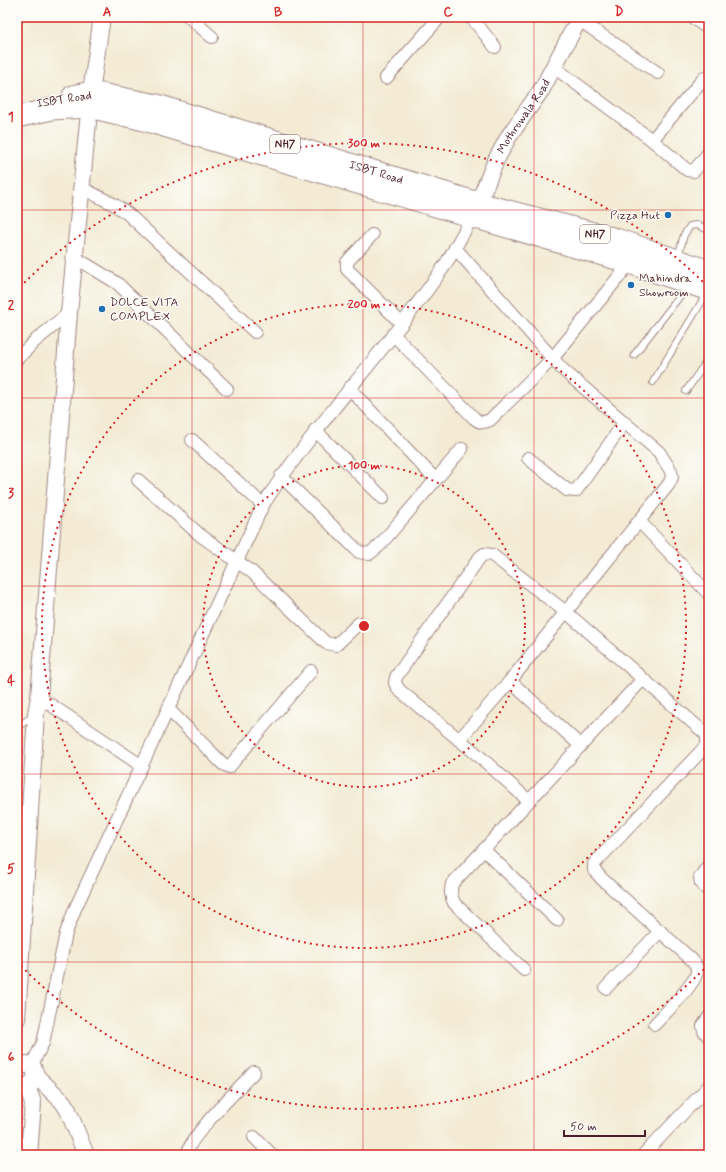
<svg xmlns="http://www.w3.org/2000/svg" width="726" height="1172" font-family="Mynerve,sans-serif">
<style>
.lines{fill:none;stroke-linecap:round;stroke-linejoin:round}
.lane-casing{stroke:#9e8580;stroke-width:8}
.street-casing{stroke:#9e8580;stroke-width:14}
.secondary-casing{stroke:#9e8580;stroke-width:18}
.highway-casing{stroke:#9e8580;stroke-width:23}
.lane{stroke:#fff;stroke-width:6}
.street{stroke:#fff;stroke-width:12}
.secondary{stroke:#fff;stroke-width:16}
.highway{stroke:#fff;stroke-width:21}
.grid{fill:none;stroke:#d62828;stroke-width:1;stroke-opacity:0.55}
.ring{fill:none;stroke:#d62828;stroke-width:2;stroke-dasharray:2 4}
.poi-dot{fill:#1f6fb2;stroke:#fdfcf7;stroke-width:1.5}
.labels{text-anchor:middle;stroke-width:3;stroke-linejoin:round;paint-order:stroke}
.shield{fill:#fdfcf7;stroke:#806168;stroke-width:1}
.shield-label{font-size:11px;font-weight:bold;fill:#4a1f2b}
.street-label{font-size:12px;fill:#4a1f2b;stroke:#fdfcf7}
.poi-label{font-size:12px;fill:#4a1f2b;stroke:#fdfcf7;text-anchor:start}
.centre{fill:#d62828;stroke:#fdfcf7;stroke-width:2}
.ring-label{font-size:12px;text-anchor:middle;font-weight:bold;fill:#d62828;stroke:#fdfcf7;stroke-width:3;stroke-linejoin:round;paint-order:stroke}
.neatline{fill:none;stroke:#d62828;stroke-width:1.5}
.grid-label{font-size:13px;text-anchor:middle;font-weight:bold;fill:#d62828}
</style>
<rect width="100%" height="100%" fill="#fdfcf7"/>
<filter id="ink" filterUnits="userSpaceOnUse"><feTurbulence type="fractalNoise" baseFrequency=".025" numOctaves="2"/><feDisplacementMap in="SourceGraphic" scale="8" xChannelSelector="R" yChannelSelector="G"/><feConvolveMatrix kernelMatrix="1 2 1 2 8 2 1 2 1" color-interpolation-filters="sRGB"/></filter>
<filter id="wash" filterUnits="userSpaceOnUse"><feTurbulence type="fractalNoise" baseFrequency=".012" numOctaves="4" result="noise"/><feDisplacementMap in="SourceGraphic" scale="16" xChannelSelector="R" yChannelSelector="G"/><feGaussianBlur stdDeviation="0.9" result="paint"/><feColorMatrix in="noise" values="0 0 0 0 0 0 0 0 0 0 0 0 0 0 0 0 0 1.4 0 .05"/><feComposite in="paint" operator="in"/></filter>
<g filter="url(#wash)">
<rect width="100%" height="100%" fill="#f3ebd4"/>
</g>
<g filter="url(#ink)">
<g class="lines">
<defs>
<g id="lane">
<path d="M678,257L684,235L690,226L697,225L709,230"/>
<path d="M634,355L687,287"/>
<path d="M653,382L707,293"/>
<path d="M686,391L709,358"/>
<path d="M17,727L35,715"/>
</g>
<g id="street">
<path d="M189,17L212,37"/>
<path d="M471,17L495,47"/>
<path d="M692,17L709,29"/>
<path d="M579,20L658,73"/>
<path d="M555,68L652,140L687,170L694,171L709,152"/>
<path d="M386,78L440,17"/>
<path d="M652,140L704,78"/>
<path d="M82,188L115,205L128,214L255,332"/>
<path d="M372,235L347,262V269L402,324"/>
<path d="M455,248L562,369L659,452L671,471L672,477L669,484L510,681"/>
<path d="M76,258L117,283L227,389"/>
<path d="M393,334L474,418C480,423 483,423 490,420L552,359L630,263"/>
<path d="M17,359L35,341L69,313"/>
<path d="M349,388L435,479"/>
<path d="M315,430L383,498"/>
<path d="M192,440L263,505"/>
<path d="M528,458L567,490L576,491L624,423"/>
<path d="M281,476L359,552L369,554L379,546L462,449"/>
<path d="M138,480L200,535L252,572L326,643L336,645L359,623"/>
<path d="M640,522L709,594"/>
<path d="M643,679L566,612L492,555L484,554L480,557L396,677L395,683L399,690L479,756L529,801L643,679L707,735V744L705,747L594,864V870L602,879L691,959C694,962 697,965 697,970C698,982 664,1014 655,1024"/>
<path d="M39,697L142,766"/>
<path d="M168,709L223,764L229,767L311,671"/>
<path d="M459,740L510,681L581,746"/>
<path d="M484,850L557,920"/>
<path d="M709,865L700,877L701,883L709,891"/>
<path d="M524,970L454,903C451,896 450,892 452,884L529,801"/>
<path d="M606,988L660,931"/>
<path d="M709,1017L703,1026L704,1031L709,1037"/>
<path d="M31,1066L43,1043L66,933L75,909L263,505C317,421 387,350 443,268C454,252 462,234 472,218"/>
<path d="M254,1137L272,1155"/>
<path d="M188,1155C184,1142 243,1084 254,1072"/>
<path d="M643,1155L709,1086"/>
</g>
<g id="secondary">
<path id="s1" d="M474,214L496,160L509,136L542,89L580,17"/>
<path d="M17,1019L36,714L39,697L69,313L91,92L102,17"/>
<path d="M17,1068L26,1064L33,1067L37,1077L31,1084"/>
<path d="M37,1077L63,1102L68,1110L86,1155"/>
<path d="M27,1086L33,1103L29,1155"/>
</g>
<g id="highway">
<path id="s2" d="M73,96L91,92L157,105L478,203L616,239L709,271"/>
<path d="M17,117L51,109L89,107L140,119L630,263L709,290"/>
</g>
</defs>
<!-- lane casing -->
<use href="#lane" class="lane-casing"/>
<!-- street casing -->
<use href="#street" class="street-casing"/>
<!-- secondary casing -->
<use href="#secondary" class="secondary-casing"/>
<!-- highway casing -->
<use href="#highway" class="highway-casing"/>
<!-- lane -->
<use href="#lane" class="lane"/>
<!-- street -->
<use href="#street" class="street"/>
<!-- secondary -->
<use href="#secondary" class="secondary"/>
<!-- highway -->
<use href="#highway" class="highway"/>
</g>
</g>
<!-- grid -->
<path class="grid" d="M192,17V1155M363,17V1155M534,17V1155M17,210H709M17,398H709M17,586H709M17,774H709M17,962H709"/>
<!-- distance rings -->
<g class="ring">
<circle cx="364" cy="626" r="161"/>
<circle cx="364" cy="626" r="322"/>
<path d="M708 965A483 483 0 0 1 20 965M20 287A483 483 0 0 1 708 287"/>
</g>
<!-- markers -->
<g class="poi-dot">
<circle cx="668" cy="215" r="4"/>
<circle cx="631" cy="285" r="4"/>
<circle cx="102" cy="309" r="4"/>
</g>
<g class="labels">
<!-- shield labels -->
<g class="shield">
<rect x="270" y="135" width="30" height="18" rx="3"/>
<rect x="580" y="225" width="30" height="18" rx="3"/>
</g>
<g class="shield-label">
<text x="285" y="148">NH7</text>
<text x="595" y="238">NH7</text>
</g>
<!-- street labels -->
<g class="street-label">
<text transform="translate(64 99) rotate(-9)" y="4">ISBT Road</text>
<text dy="4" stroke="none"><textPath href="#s1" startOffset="110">Mothrowala Road</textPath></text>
<text dy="4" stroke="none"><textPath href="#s2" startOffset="315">ISBT Road</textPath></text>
</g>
<!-- poi labels -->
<g class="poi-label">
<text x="660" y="219" text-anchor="end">Pizza Hut</text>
<text x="639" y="282">Mahindra<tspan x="639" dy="14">Showroom</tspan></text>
<text x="110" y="306">DOLCE VITA<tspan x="110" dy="14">COMPLEX</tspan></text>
</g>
</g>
<circle cx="364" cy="626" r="6" class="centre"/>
<g class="ring-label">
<text x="364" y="147">300 m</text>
<text x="364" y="308">200 m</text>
<text x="364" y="469">100 m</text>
</g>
<!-- margin -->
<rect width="726" height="1172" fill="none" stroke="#fdfcf7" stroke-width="44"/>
<!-- scale -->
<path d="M564 1130v6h81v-6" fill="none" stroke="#4a1f2b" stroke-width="2"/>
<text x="570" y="1130" font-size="12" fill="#4a1f2b" stroke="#fdfcf7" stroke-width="3" paint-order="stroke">50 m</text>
<rect x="22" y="22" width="682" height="1128" class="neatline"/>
<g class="grid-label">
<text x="107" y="16">A</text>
<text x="278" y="16">B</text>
<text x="448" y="16">C</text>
<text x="619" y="16">D</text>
<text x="11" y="121">1</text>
<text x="11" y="309">2</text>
<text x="11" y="497">3</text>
<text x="11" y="685">4</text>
<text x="11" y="873">5</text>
<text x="11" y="1061">6</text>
</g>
</svg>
